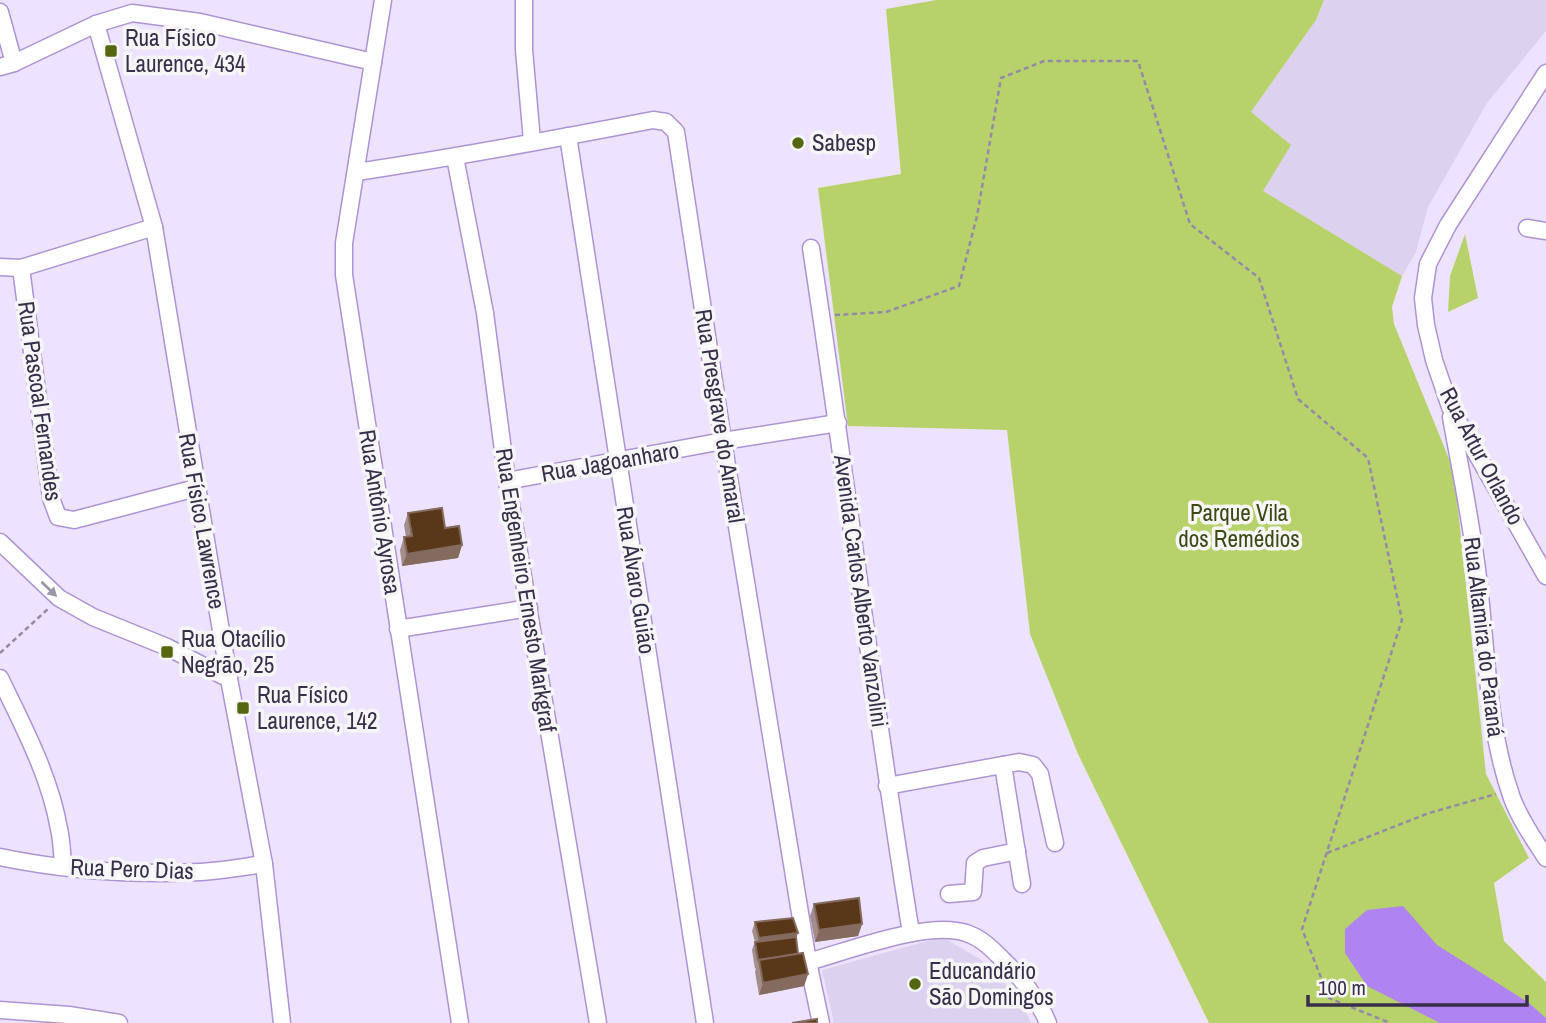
<svg xmlns="http://www.w3.org/2000/svg" width="1546" height="1023" font-family="'Archivo Narrow',sans-serif">
<style>
.built{fill:#dcd2f0}
.green{fill:#b8d26b}
.water{fill:#af83f0}
.lines{fill:none;stroke-linecap:round;stroke-linejoin:round}
.minor-casing{stroke:#ad94d5;stroke-width:19}
.path{stroke:#948aa6;stroke-width:2.5;stroke-dasharray:5 3.5;stroke-linecap:butt}
.minor{stroke:#fff;stroke-width:16}
.wall{fill:#a38e8c}
.shaded-wall{fill:#856b5f}
.building{fill:#59381a;stroke:#856b5f;stroke-width:2}
.oneway{fill:#9c97a4}
.poi-dot{fill:#556710;stroke:#f6f6f6;stroke-width:2.5}
.labels{text-anchor:middle;stroke-width:7;stroke-linejoin:round;paint-order:stroke}
.poi-label{font-size:23px;fill:#392f4a;stroke:#f6f6f6;text-anchor:start}
.street-label{font-size:23px;fill:#392f4a;stroke:#f6f6f6}
.park-label{font-size:23px;fill:#3d4915;stroke:#f6f6f6}
</style>
<rect width="100%" height="100%" fill="#ede3ff"/>
<!-- built -->
<g class="built">
<path d="M1324,0H1546V31L1487,103L1428,207L1416,252L1402,276L1262,191L1251,112L1316,20Z"/>
<path d="M942,937L980,959L1020,999L1031,1023H834L822,970Z"/>
</g>
<!-- green -->
<g class="green">
<path d="M936,0H1324L1316,20L1251,112L1291,145L1263,191L1402,276L1392,307L1394,324L1454,471L1486,774L1529,858L1494,883L1504,941L1546,982V1023H1209L1078,754L1030,634L1007,430L848,426L818,188L901,174L886,9Z"/>
<path d="M1465,234L1478,298L1448,312L1450,276Z"/>
</g>
<!-- water -->
<path class="water" d="M1403,906L1437,945L1529,1003L1546,1018V1023H1440L1367,986L1345,953V929L1367,910Z"/>
<g class="lines">
<defs>
<g id="minor">
<path d="M383,0L344,243V275L460,1023"/>
<path d="M524,0V50L532,141"/>
<path d="M0,12L14,63"/>
<path d="M96,24L154,227L229,679L264,864L282,1023"/>
<path d="M0,67L14,63L96,24L132,13L200,22L373,62"/>
<path d="M1546,73L1448,225L1428,264L1423,298L1426,325L1434,360L1450,407L1546,576"/>
<path d="M568,136L705,1023"/>
<path d="M455,157L485,313L507,481L598,1023"/>
<path d="M357,172C456,157 555,139 653,120L666,122L676,132L723,441L808,962L821,1023"/>
<path d="M1527,228L1546,231"/>
<path d="M811,248C846,476 874,705 911,933"/>
<path d="M0,267L21,268L154,227"/>
<path d="M21,268L51,498L58,517L74,520L196,488"/>
<path d="M1451,417C1461,473 1473,530 1479,586C1487,656 1488,731 1512,798C1520,820 1534,839 1546,858"/>
<path d="M507,481L723,441L838,423"/>
<path d="M0,542L59,598L93,617L167,647L229,679"/>
<path d="M398,629L529,608"/>
<path d="M0,678C23,726 50,776 59,829C62,841 62,854 63,866"/>
<path d="M1003,765L1022,884"/>
<path d="M887,786L1019,762L1033,765L1040,774L1055,843"/>
<path d="M0,857C63,870 135,875 200,872C221,871 243,867 264,864"/>
<path d="M949,894L973,892L975,863L983,858L1017,851"/>
<path d="M808,962C848,951 928,920 966,933C982,938 993,950 1004,961C1021,977 1039,1001 1048,1023"/>
<path d="M0,1010L69,1015L119,1023"/>
</g>
</defs>
<!-- minor casing -->
<use href="#minor" class="minor-casing"/>
<!-- path -->
<g class="path">
<path d="M835,315L886,312L959,286L977,216L1001,78L1044,61H1138L1190,224L1259,278L1298,399L1368,458L1402,620L1302,929L1329,998L1390,1023"/>
<path d="M0,653L49,608"/>
<path d="M1327,853L1429,813L1496,794"/>
</g>
<!-- minor -->
<use href="#minor" class="minor"/>
</g>
<!-- wall -->
<g class="wall">
<path d="M408,513L445,528L462,545L458,558L402,566L400,550L404,537H406L404,525Z"/>
<path d="M814,904L862,924L858,936L815,942L810,916Z"/>
<path d="M755,922L796,937L798,954L808,974L804,986L759,995L755,972L756,968L755,969L752,950L755,942L752,931Z"/>
</g>
<!-- shaded-wall -->
<g class="shaded-wall">
<path d="M462,545L458,558L402,566L407,554Z"/>
<path d="M862,924L858,936L815,942L819,930Z"/>
<path d="M798,933L795,941L756,947L759,938Z"/>
<path d="M808,974L804,986L759,995L763,983Z"/>
</g>
<!-- building -->
<g class="building">
<path d="M442,508L445,528L459,526L462,545L407,554L404,537L412,536L408,513Z"/>
<path d="M859,898L862,924L819,930L814,904Z"/>
<path d="M793,918L798,933L759,938L755,922Z"/>
<path d="M796,937L798,954L758,960L755,942Z"/>
<path d="M803,953L808,974L763,983L759,960Z"/>
<path d="M817,1019V1023H792Z"/>
</g>
<!-- one-way arrows -->
<defs><path id="oneway-solid" d="M-6-.8H1V-3.2L6.5 0L1 3.2V.8H-6Z" transform="scale(1.75)"/></defs>
<use class="oneway" href="#oneway-solid" transform="translate(49 589) rotate(44)"/>
<!-- markers -->
<g class="poi-dot">
<rect x="104" y="44" width="14" height="14" rx="3.5"/>
<circle cx="798" cy="143" r="7"/>
<rect x="160" y="645" width="14" height="14" rx="3.5"/>
<rect x="236" y="701" width="14" height="14" rx="3.5"/>
<circle cx="915" cy="984" r="7"/>
</g>
<g class="labels">
<!-- poi labels -->
<g class="poi-label">
<text x="125" y="46">Rua Físico<tspan x="125" dy="26">Laurence, 434</tspan></text>
<text x="812" y="151">Sabesp</text>
<text x="181" y="647">Rua Otacílio<tspan x="181" dy="26">Negrão, 25</tspan></text>
<text x="257" y="703">Rua Físico<tspan x="257" dy="26">Laurence, 142</tspan></text>
<text x="929" y="979">Educandário<tspan x="929" dy="26">São Domingos</tspan></text>
</g>
<!-- street labels -->
<g class="street-label">
<text transform="translate(40 401) rotate(82)" y="8">Rua Pascoal Fernandes</text>
<text transform="translate(720 416) rotate(81)" y="8">Rua Presgrave do Amaral</text>
<text transform="translate(1482 456) rotate(62)" y="8">Rua Artur Orlando</text>
<text transform="translate(610 462) rotate(-10)" y="8">Rua Jagoanharo</text>
<text transform="translate(380 512) rotate(81)" y="8">Rua Antônio Ayrosa</text>
<text transform="translate(202 521) rotate(80)" y="8">Rua Físico Lawrence</text>
<text transform="translate(636 580) rotate(81)" y="8">Rua Álvaro Guião</text>
<text transform="translate(526 590) rotate(81)" y="8">Rua Engenheiro Ernesto Markgraf</text>
<text transform="translate(861 591) rotate(82)" y="8">Avenida Carlos Alberto Vanzolini</text>
<text transform="translate(1484 637) rotate(83)" y="8">Rua Altamira do Paraná</text>
<text transform="translate(132 869) rotate(2)" y="8">Rua Pero Dias</text>
</g>
<!-- park labels -->
<g class="park-label">
<text x="1239" y="521">Parque Vila<tspan x="1239" dy="26">dos Remédios</tspan></text>
</g>
</g>
<!-- scale -->
<path d="M1308 995v10h219v-10" fill="none" stroke="#392f4a" stroke-width="3.5"/>
<text x="1318" y="995" font-size="21" fill="#392f4a" stroke="#f6f6f6" stroke-width="5" paint-order="stroke">100 m</text>
</svg>
